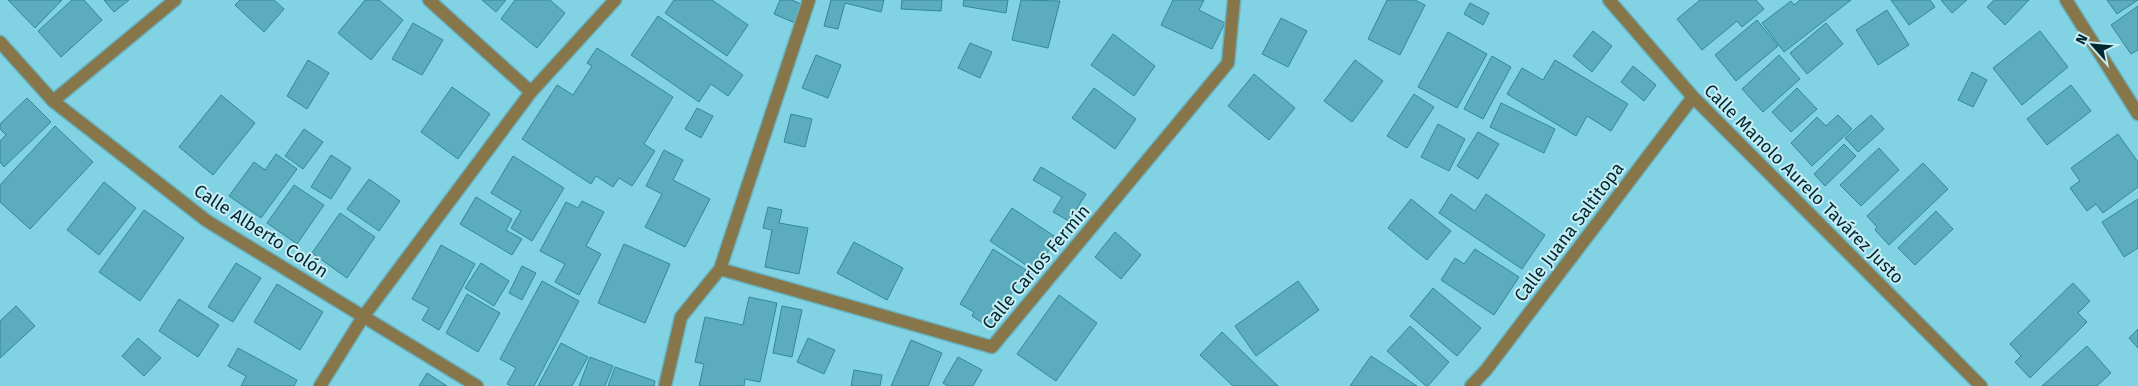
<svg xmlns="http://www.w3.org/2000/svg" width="2138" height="386" font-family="'Fira Sans',sans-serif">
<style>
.building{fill:#5badbd;stroke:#338897}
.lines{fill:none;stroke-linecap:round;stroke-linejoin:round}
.minor-casing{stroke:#68b1bf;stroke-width:15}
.minor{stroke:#867649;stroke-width:12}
.labels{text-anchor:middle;stroke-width:4;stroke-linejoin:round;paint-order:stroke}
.street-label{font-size:18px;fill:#02272e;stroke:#c6edf5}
</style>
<rect width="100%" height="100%" fill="#81d3e3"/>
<!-- building -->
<g class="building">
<path d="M8,0H62L35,28Z"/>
<path d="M72,0H84L102,20L61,57L38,31Z"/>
<path d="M104,0H129L114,12Z"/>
<path d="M240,0H274L284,9L264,32L235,5Z"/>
<path d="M365,0H379L403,20L371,60L338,33Z"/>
<path d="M482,0H506L496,12Z"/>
<path d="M515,0H550L565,13L537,48L501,19Z"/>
<path d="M674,0H712L748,25L727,56L665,13Z"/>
<path d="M780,0H792L803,5L795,23L774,14Z"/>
<path d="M831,0H884L881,12L845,3L838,29L824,26Z"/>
<path d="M902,0H942L941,11L901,9Z"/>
<path d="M964,0H1008L1006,13L963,6Z"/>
<path d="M1021,0L1060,1L1048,48L1012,40Z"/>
<path d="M1173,0H1204L1199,10L1225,23L1212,49L1161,25Z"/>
<path d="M1387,0H1415L1425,5L1400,55L1368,39Z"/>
<path d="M1700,0H1756L1764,9L1742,27L1737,21L1702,50L1677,19Z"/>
<path d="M1800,0H1851L1784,52L1762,23L1791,1L1794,5Z"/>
<path d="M1891,0H1930L1935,7L1909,25Z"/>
<path d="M1941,0H1967L1952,13Z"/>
<path d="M1994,0H2029L2005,25L1987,7Z"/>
<path d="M2107,0H2138L2117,14Z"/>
<path d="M1470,3L1489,13L1483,25L1464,14Z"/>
<path d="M2138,6V50L2131,54L2111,25Z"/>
<path d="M1887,10L1909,45L1878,65L1856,30Z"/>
<path d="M658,16L743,75L728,96L711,84L699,102L631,55Z"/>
<path d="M1281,18L1307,31L1288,67L1262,54Z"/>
<path d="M1757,20L1778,46L1736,81L1715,55Z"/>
<path d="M413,23L443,40L422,75L392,59Z"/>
<path d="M1826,23L1843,44L1807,74L1790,53Z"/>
<path d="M1593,31L1612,46L1592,72L1573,56Z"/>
<path d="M2040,31L2068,67L2022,105L1993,68Z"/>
<path d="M1448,32L1487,54L1457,108L1418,87Z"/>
<path d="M1113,34L1155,66L1134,96L1091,65Z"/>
<path d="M970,43L992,52L980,78L958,68Z"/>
<path d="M597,48L673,97L644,144L655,151L632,186L619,178L613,187L596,176L591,184L522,139L557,85L573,95L592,66L587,63Z"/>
<path d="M816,55L841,65L828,98L802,88Z"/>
<path d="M1779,55L1800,79L1763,112L1742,89Z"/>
<path d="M1492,56L1511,67L1483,119L1464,109Z"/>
<path d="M308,60L329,73L307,109L287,96Z"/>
<path d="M1355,60L1383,81L1352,122L1324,101Z"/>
<path d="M1555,60L1628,104L1611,131L1587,116L1576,136L1507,94L1522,68L1543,80Z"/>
<path d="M1633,66L1656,85L1644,101L1621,82Z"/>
<path d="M1972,72L1987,80L1973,107L1958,100Z"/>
<path d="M1254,74L1295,108L1269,140L1228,106Z"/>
<path d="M2071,85L2091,111L2047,145L2027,119Z"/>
<path d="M452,87L490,114L458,159L421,132Z"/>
<path d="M1094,88L1136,119L1115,149L1072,118Z"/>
<path d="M1797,88L1817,109L1791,132L1772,112Z"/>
<path d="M1414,94L1434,107L1407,148L1387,136Z"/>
<path d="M221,95L255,123L213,175L179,147Z"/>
<path d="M27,98L51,122L4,167L0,162V141L6,135L0,129V124Z"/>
<path d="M1501,103L1555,129L1544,153L1490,127Z"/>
<path d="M697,108L713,116L701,138L685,129Z"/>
<path d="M791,114L812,119L805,147L784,142Z"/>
<path d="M1838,115L1852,129L1812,166L1791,143L1817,117L1826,126Z"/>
<path d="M1871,115L1884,129L1858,152L1845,138Z"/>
<path d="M1438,124L1465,139L1449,171L1421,157Z"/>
<path d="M55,126L93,162L30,229L0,202V185Z"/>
<path d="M304,129L323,142L303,169L285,156Z"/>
<path d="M1478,132L1499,144L1478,179L1457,166Z"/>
<path d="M2118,134L2138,162V187L2103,213L2096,204L2087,211L2070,188L2080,181L2071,168Z"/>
<path d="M1844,144L1856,156L1825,186L1814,174Z"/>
<path d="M1879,148L1899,170L1861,206L1840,185Z"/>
<path d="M664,150L683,160L673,180L710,199L685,247L645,227L662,194L646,186Z"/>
<path d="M276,154L297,169L261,218L229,196L254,162L265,170Z"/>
<path d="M331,155L351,168L331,199L311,187Z"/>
<path d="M513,156L564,188L532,241L511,228L521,211L491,193Z"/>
<path d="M1923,163L1948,189L1889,245L1875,230L1877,227L1867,216Z"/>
<path d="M1041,167L1086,194L1069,221L1053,212L1062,197L1033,180Z"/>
<path d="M369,179L400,201L379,231L347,209Z"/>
<path d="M104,182L136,208L99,255L67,230Z"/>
<path d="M294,185L324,205L297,244L267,223Z"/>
<path d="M1451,194L1475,211L1486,194L1545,235L1522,269L1439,213Z"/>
<path d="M476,197L512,219L506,230L522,239L512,255L460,224Z"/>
<path d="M1411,199L1451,231L1427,260L1388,228Z"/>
<path d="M2138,199V248L2124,257L2102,222Z"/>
<path d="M582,201L604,212L586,246L601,254L579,295L555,282L565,264L540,251L566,202L578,208Z"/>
<path d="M768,207L782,210L779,223L808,228L799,274L765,267L772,230L763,228Z"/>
<path d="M1012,208L1057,238L1035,271L990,241Z"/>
<path d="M144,210L184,238L140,301L99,272Z"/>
<path d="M1936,211L1953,229L1915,265L1898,248Z"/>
<path d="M340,213L375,237L347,278L312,253Z"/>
<path d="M1115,232L1141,255L1121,279L1095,257Z"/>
<path d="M854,242L903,268L887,300L837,273Z"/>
<path d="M624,244L670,264L645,323L598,303Z"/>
<path d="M441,245L475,264L439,330L422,320L429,308L412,299Z"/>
<path d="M993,249L1026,270L990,328L972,316L974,312L960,304Z"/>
<path d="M1475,249L1519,277L1494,315L1441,280L1455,258L1464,264Z"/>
<path d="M236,263L261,278L233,322L208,307Z"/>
<path d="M481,263L509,281L494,306L465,288Z"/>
<path d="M522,266L536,273L522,300L509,293Z"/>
<path d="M542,281L579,301L534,386H512L507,384L516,368L500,359Z"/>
<path d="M1298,281L1319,310L1256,356L1235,326Z"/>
<path d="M2073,283L2090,301L2078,313L2087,322L2030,378L2015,362L2021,356L2010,344Z"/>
<path d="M277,284L323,312L300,350L254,322Z"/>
<path d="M1433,288L1481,328L1457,356L1410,316Z"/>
<path d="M467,294L500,313L478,352L446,333Z"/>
<path d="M1059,295L1097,323L1056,381L1017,354Z"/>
<path d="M749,297L777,303L760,382L745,379L744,386H699L704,364L695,362L705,317L743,325Z"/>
<path d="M179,299L219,325L198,357L159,331Z"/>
<path d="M16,306L35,326L0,358V321Z"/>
<path d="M782,306L802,310L792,357L773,353Z"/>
<path d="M1410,326L1449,362L1428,386H1426L1387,351Z"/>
<path d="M2138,329V348L2129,338Z"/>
<path d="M1222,332L1278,386H1233L1200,355Z"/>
<path d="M138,338L161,358L144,376L122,356Z"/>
<path d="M808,338L835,350L824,374L797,362Z"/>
<path d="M911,340L942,353L928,386H891Z"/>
<path d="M561,343L588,357L572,386H538Z"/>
<path d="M2087,346L2111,373L2097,386H2042Z"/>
<path d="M238,348L297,380L294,386H241L246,376L228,366Z"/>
<path d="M1371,356L1417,386H1350Z"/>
<path d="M590,357L613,366L605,386H579Z"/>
<path d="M958,357L982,370L973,386H948L943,383Z"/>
<path d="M615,367L655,381L654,386H608Z"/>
<path d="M854,370L882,375L880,386H851Z"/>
<path d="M427,373L447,386H419Z"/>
</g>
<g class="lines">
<defs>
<g id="minor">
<path d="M429,0L531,92"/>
<path d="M1609,0L1693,97L1981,386"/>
<path d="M2066,0L2138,114"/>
<path d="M0,42L53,101L207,221L477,386"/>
<path d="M53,101L175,0"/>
<path d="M720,269L992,347L1228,63L1234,0"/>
<path d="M320,386L363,317L531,92L615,0"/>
<path d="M665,386L681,317L720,269L809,0"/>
<path d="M1471,386L1486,370L1693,97"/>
</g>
</defs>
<!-- minor casing -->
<use href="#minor" class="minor-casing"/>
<!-- minor -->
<use href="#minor" class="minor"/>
</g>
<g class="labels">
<!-- street labels -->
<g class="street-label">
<text transform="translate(1804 184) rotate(45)" y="6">Calle Manolo Aurelo Tavárez Justo</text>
<text transform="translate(261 231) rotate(33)" y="6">Calle Alberto Colón</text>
<text transform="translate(1569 232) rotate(-53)" y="6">Calle Juana Saltitopa</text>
<text transform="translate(1036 267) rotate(-50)" y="6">Calle Carlos Fermín</text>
</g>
</g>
<!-- north arrow -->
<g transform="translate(2093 45) rotate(297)" stroke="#c6edf5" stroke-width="4" paint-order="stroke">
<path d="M0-4L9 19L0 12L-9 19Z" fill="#02272e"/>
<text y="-8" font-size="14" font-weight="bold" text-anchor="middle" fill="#02272e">N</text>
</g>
</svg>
